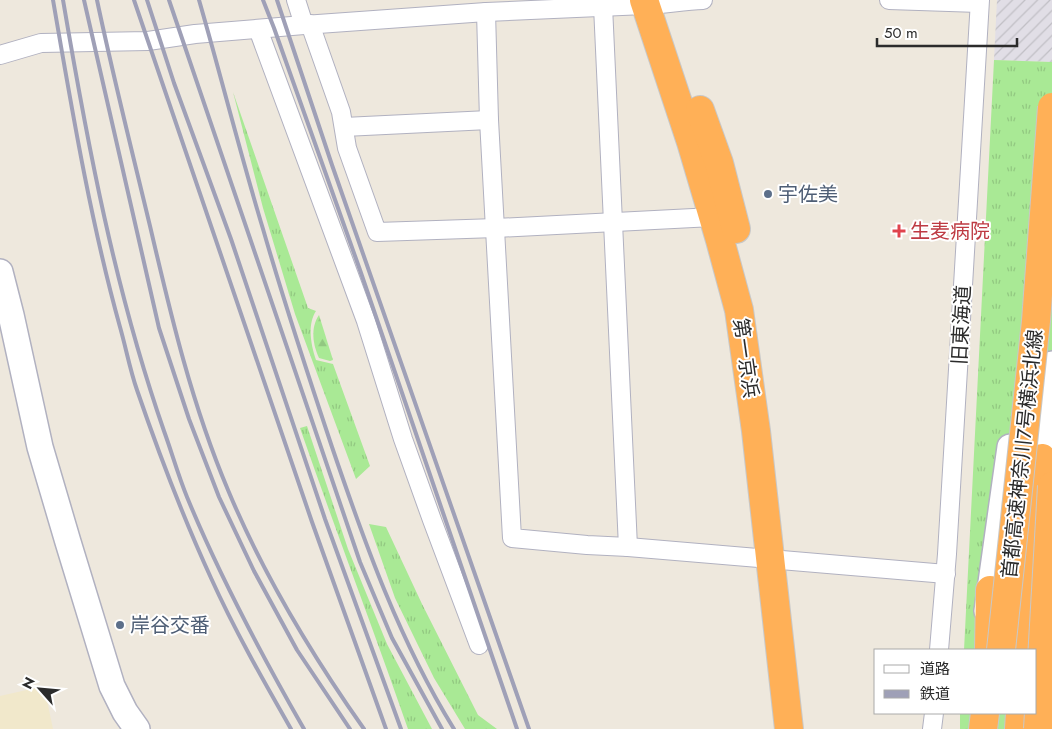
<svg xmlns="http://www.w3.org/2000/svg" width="1052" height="729" font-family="Jost,'Noto Sans JP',sans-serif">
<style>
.industrial{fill:url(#industrial-furrows)}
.education{fill:#f1e8cb}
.grass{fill:url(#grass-tufts)}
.forest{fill:url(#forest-firs)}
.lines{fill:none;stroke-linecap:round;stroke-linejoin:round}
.street-casing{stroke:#b1b1c0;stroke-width:20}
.secondary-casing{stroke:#b1b1c0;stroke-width:28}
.highway-casing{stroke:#c8c8c8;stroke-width:30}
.street{stroke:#fff;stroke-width:18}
.secondary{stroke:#fff;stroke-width:25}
.highway{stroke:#ffb057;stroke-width:28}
.rail{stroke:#9fa0b7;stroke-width:4}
.highway-bridge-casing{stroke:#c8c8c8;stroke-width:30;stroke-linecap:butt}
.highway-bridge{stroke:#ffb057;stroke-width:28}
.service-dot{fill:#5c6f8a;stroke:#fff;stroke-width:2}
.health-dot{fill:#e0444e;stroke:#fff;stroke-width:2}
.labels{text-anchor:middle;stroke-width:4;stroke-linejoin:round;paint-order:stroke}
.service-label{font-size:20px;fill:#4e5e75;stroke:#fff;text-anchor:start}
.health-label{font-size:20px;fill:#be3a42;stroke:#fff;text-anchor:start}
.street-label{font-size:20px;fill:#2b2b2b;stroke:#fff}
</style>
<defs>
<pattern id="industrial-furrows" width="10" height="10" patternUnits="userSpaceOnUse" patternTransform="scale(1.25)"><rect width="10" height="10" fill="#e1dee6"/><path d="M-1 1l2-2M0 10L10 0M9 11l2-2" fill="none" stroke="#c1bfc5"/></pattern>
<pattern id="grass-tufts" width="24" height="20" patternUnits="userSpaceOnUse" patternTransform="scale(1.25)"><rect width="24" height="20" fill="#a9e995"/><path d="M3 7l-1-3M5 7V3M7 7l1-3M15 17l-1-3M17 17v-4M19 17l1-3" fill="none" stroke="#92c881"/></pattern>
<pattern id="forest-firs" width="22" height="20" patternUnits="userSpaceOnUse" patternTransform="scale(1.25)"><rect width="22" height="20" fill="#a9e995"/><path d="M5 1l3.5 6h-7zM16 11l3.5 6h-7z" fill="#92c881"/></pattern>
</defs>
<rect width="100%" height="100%" fill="#eee8dd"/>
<!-- industrial -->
<path class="industrial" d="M997,0H1052V62L994,60Z"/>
<!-- education -->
<path class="education" d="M44,686L53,729H0V696Z"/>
<!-- grass -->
<g class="grass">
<path d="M994,60L1052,62V729H960V713H1036V650H964Z"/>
<path d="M233,92L308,308L316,311C307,325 311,345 316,360L333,364L370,466L356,479L295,314L263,208Z"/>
<path d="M307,426L348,549L387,644L432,729H408C373,628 335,529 300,428Z"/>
<path d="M369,524L386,527L422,604L478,715L497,729H465L434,678L395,598Z"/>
</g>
<!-- forest -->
<path class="forest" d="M319,315L333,360L330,361L319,358C313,345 310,328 319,315Z"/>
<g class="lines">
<defs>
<g id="street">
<path d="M296,0L304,25"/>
<path d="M889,0L979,3"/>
<path d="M603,6L628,547"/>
<path d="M486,12L489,120L512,538L587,545L628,547L946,574"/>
<path d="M310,24L341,112L347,148L377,232L496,228L713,217"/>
<path d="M258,29L366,321L403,439L432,520L479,645"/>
<path d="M0,55L41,43L148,41L195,34L304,25L486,12L645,5C665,4 683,1 703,0"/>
<path d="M344,127L489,120"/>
<path d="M939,650L947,554L980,0"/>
<path d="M932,729L934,713"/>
</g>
<g id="secondary">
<path d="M0,272L11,315L40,447L68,542L112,686L125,712L137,729"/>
<path d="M1043,479L1042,458L1052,364"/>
<path d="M987,611L1010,447"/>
</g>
<g id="highway">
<path d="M644,0L691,142L720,240L739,310L756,431L789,729"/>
<path d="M700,110L719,163L736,229"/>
<path d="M989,650L990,590"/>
<path d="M1024,650L1042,458"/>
<path d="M983,729L985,713"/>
<path d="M1019,729L1020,713"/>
</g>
</defs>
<!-- street casing -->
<use href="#street" class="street-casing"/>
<!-- secondary casing -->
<use href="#secondary" class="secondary-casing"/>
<!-- highway casing -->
<use href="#highway" class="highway-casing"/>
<!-- street -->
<use href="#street" class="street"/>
<!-- secondary -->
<use href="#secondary" class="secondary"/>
<!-- highway -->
<use href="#highway" class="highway"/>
<!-- rail -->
<g class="rail">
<path d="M53,0C72,110 90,219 120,327C126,348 130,370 137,390C159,454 183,517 211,578C234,629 263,680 291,729"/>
<path d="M63,0C88,147 115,290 164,431C172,453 178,475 187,497C220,577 261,654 304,729"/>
<path d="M84,0L159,328L189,419L219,497L254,571L297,650L350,729"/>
<path d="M97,0C113,76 132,151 150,226C171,316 192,405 228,490C263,574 312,655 364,729"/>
<path d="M134,0L312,522L386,729"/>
<path d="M147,0L174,83L231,239L325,519L401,729"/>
<path d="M169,0L360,562L392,638L442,729"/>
<path d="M199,0C221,76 240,153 263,229C284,302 308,375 332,447C365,544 400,642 454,729"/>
<path d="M263,0L274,28L360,270L517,729"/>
<path d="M277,0L332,165L529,729"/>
</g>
<defs>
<g id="highway-bridge">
<path d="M1001,650L1036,321L1052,107"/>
<path d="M1038,729L1052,486"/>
</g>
</defs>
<!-- highway-bridge casing -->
<use href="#highway-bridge" class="highway-bridge-casing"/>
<!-- highway-bridge -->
<use href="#highway-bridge" class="highway-bridge"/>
</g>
<!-- markers -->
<g class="service-dot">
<circle cx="768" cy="194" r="5"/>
<circle cx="120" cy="625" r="5"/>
</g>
<path class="health-dot" d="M896.5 223.5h5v5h5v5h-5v5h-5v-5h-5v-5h5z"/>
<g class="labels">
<!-- service labels -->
<g class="service-label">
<text x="778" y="201">宇佐美</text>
<text x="130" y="632">岸谷交番</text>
</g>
<!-- health labels -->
<g class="health-label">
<text x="910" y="238">生麦病院</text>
</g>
<!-- street labels -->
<g class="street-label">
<text transform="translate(961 325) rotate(-87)" y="7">旧東海道</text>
<text transform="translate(746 358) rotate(82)" y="7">第一京浜</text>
<text transform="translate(1022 454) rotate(-84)" y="7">首都高速神奈川7号横浜北線</text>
</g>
</g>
<!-- legend -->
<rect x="874" y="649" width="162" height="65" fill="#ffffff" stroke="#aaaaaa"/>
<rect x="884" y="665" width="25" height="8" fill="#ffffff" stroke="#aaaaaa"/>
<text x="920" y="674" font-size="15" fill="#2b2b2b">道路</text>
<rect x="884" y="690" width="25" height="8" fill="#9fa0b7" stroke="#aaaaaa"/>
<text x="920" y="699" font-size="15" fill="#2b2b2b">鉄道</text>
<!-- north arrow -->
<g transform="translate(40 689) rotate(297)" stroke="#ffffff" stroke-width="4" paint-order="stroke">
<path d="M0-4L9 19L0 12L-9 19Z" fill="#2b2b2b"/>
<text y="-8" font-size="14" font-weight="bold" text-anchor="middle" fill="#2b2b2b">N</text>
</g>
<!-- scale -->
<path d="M877 38v8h140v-8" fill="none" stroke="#2b2b2b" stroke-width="2.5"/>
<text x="884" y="38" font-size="15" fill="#2b2b2b" stroke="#ffffff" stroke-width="4" paint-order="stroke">50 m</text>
</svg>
